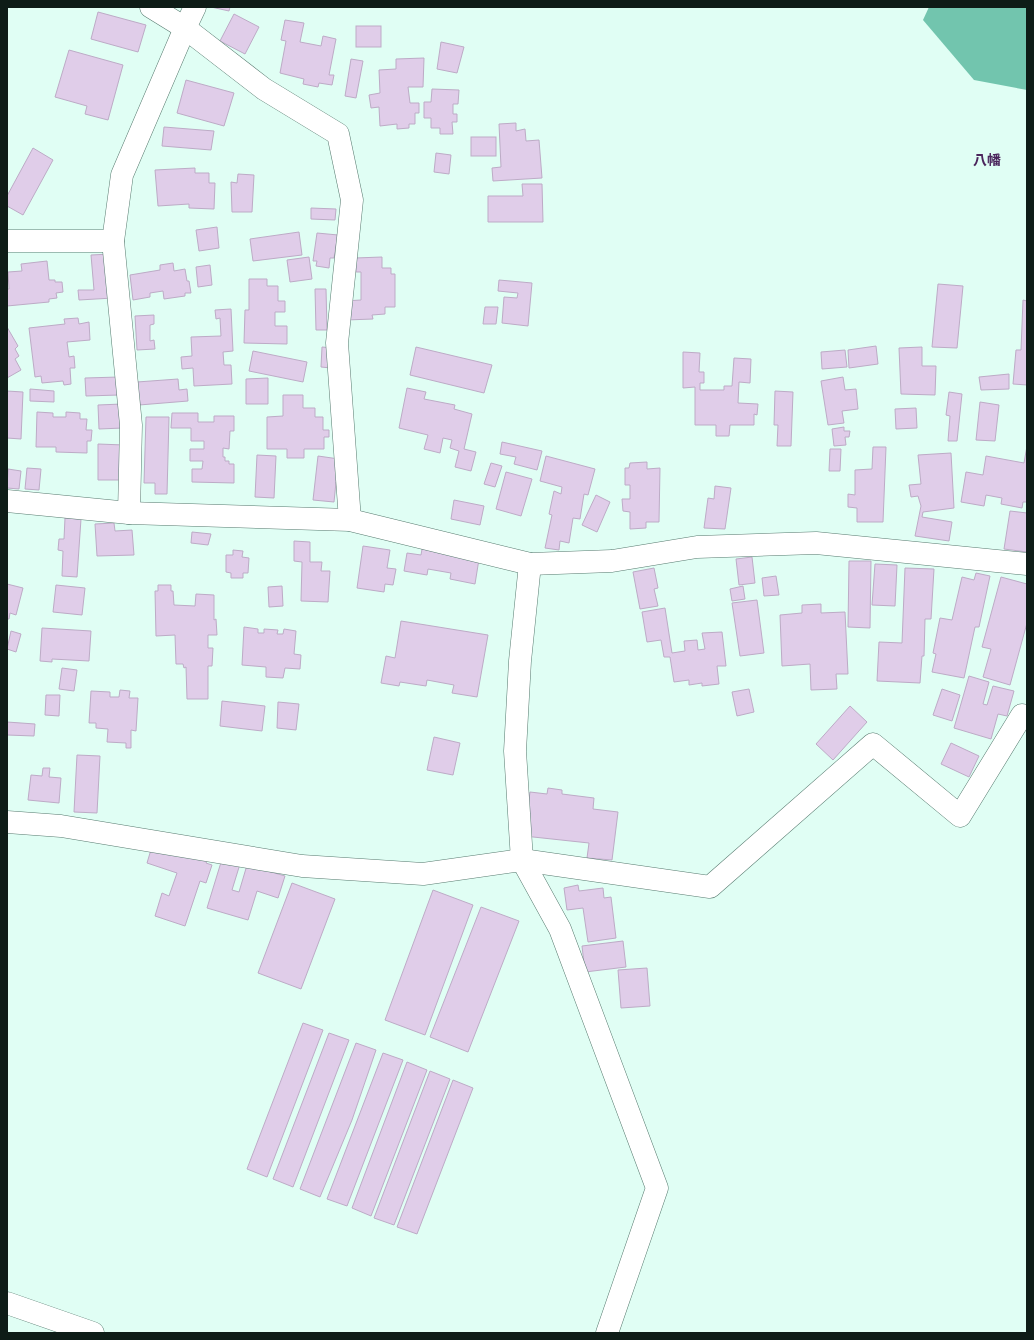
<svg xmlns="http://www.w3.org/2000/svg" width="1034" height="1340" font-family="Montserrat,'Noto Sans JP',sans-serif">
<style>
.forest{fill:#72c5ae}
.building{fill:#e0cde9;stroke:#bdabc6}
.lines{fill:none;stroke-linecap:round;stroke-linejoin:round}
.street-casing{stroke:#587b70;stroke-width:23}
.street{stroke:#fff;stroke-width:22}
.labels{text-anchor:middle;stroke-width:3;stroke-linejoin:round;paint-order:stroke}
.neighbourhood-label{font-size:14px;font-weight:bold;fill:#4b255c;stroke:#e0fef4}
</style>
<rect width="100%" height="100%" fill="#e0fef4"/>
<!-- forest -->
<path class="forest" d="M929,7H1027V90L974,80L923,20Z"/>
<!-- building -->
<g class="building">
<path d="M211,7H230L229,11Z"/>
<path d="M98,12L146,25L138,52L91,39Z"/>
<path d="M234,14L259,27L245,54L220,41Z"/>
<path d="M285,20L304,23L300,42L321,46L323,36L336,39L329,75H334L332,85L319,83L318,87L303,84L304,79L280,73L286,41L281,40Z"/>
<rect x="356" y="26" width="25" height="21"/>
<path d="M441,42L464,47L457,73L437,69Z"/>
<path d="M69,50L123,65L108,120L85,114L87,106L55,97Z"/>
<path d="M424,58L423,87H408L410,103H419V113H415V124H409V128L397,129V124L380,126L379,107L371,108L369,95L380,93L379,70L396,69V59Z"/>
<path d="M351,59L363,61L356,98L345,96Z"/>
<path d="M186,80L234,93L224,126L177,113Z"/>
<path d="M432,89L459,90L458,104H453V114H457V122H452L453,134H440V128H431V118H424V102H431Z"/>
<path d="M516,123V131L525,129L526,141L539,140L542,178L493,181L492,168L501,167L499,124Z"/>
<path d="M164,127L214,131L211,150L162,146Z"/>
<rect x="471" y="137" width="25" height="19"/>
<path d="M33,148L53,160L23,215L7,206V196Z"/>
<path d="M436,153L451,155L449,174L434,172Z"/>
<path d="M195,168V173H209V183H215L214,209L189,208V204L158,206L155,170Z"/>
<path d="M238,174L254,175L252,212H232L231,182L237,183Z"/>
<path d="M522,184H542L543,222H488V196H523Z"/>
<path d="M311,208L336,209L335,220L311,219Z"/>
<path d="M217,227L219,248L199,251L196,230Z"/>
<path d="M299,232L302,255L253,261L250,239Z"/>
<path d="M317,233L338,235L334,258H330L329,268L316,266L317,261H313Z"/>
<path d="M111,254L113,298L79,300L78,290H94L91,255Z"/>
<path d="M309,257L312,279L290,282L287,260Z"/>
<path d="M382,257V268H391V274H395V307H385V314L372,315L373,319L346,320L344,301L361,300V272H356L355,258Z"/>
<path d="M47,261L49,280H55V282H62L63,292L56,293L57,298L49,299V302L7,306V289H9L8,272L22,271L21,264Z"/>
<path d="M173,263L174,271L185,269L187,281H189L191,293H185V296L164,299L163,291L150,293V297L133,300L130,275L160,270V265Z"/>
<path d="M210,265L212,285L198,287L196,267Z"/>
<path d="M249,279H267V286H278V301H285V312H275V326H287V344L244,343L245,310H249Z"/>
<path d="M499,280L532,283L528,326L502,323L504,297L517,298L518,293L498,291Z"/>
<path d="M938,284L963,286L957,348L932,347Z"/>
<path d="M315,289H326L327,330H316Z"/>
<path d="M1023,300L1027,301V385L1013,384L1016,350H1021Z"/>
<path d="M485,307H498L496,324H483Z"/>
<path d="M231,309L233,351L223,352L224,365H231L232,384L194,386L193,368L182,369L181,357L192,356L191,337L221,336L220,318L216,319L215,310Z"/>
<path d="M154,315V324L150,325V341L154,340L155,349L137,350L135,316Z"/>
<path d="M78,318L79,324L89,322L90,340L67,342L69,357L74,356L75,368H70L71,384L64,385L63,381L42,383L41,376L35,377L29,328L65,324L64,319Z"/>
<path d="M7,327L18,346L15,349L19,356L15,359L21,370L7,378Z"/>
<path d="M876,346L878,364L849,368L848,350Z"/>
<path d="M322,347L333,348L331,368L321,367Z"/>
<path d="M416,347L492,365L484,393L410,375Z"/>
<path d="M922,347V366H936L935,395L901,394L899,348Z"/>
<path d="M845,350L847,367L822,369L821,352Z"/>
<path d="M253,351L307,362L303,382L249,371Z"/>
<path d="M683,352L700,353L699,372H704V383H700V390H724V386H732L734,358L751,359L750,383L739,382L738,403L758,404L757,415L754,414V425H730L729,436H716V425H695V387L683,388Z"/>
<path d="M1009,374V389L981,390L979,377Z"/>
<path d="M119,377V395L86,396L85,378Z"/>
<path d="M843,377L845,390L856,389L858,409L842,411L844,423L828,425L821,381Z"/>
<path d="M268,378V404H246V379Z"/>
<path d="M178,379L179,390L187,389L188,401L139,405L137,382Z"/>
<path d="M407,388L426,392L424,399L455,405L454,409L472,414L464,449L476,452L471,471L455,467L459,451L450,448L452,440L443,438L440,453L424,449L428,435L399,428Z"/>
<path d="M30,389L54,391V402L30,401Z"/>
<path d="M7,391L23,392L21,439L7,438Z"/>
<path d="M775,391L793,392L791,446H777L778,425H774Z"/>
<path d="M949,392L962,394L957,441H948L950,416L946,415Z"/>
<path d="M283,395H303V408H315V417H323V430H329V437H324V449H304V458H287V449H267V417L283,416Z"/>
<path d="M980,402L999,405L995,441L976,440Z"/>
<path d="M122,404L123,428L99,429L98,405Z"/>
<path d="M916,408L917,428L896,429L895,409Z"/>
<path d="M37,412L53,413V417H66V412L80,413V419H87L86,430H92L91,441H87V453L56,452V447H36Z"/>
<path d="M172,413H198V422H214V416H234V431H230L229,449L223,448V457H225V461H229V464H234V483L192,482V469H202L203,461H190V449H204V441H191V428H171Z"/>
<path d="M146,417H169L167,494H155V483H144Z"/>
<path d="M844,427V431H850L849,437H845L846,445L834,446L832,429Z"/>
<path d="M502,442L542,451L537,470L514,464L516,457L500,454Z"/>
<path d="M98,444L124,445V480H98Z"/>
<path d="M1027,446V502H1023L1022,508L1001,504L1002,498L986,495L984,506L961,502L966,472L983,475L986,456L1024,463Z"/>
<path d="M873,447H886L883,522H857V508L848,507V494L855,495V470L872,469Z"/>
<path d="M830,449H841L840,471H829Z"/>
<path d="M951,453L954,508L923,512L922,517L952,522L949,541L915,536L921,506L918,496L911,497L909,485L921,484L918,455Z"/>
<path d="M257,455L276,456L274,498L255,497Z"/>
<path d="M318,456L339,459L341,483L336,482L334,502L313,500Z"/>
<path d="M546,456L595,469L588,495L584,494L580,519L573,518L569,543L560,541L559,550L545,548L552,515L549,514L554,491L561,494L562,487L540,481Z"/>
<path d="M647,462V469L660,468L659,522H646V528L630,529V512L623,511L622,499H630V485H625V468H629L630,463Z"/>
<path d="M491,463L502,466L495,487L484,484Z"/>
<path d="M27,468L41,469L39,490L25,489Z"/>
<path d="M8,469L21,471L19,489L7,488Z"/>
<path d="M506,472L532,479L521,516L496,509Z"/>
<path d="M715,486L731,488L725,529L704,528L708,498L714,499Z"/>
<path d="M596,495L610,502L597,532L582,525Z"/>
<path d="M454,500L484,506L480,525L451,519Z"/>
<path d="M1010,511L1027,513V552L1004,549Z"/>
<path d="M65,518L81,519L77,577L62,576L63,551L58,550L59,539H64Z"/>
<path d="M114,523L115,531L132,530L134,555L97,556L95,524Z"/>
<path d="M192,532L211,534L208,545L191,543Z"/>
<path d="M294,541L310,542V562H322L321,571H330L328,602L301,601L302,562L294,561Z"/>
<path d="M363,546L390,550L387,568L396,569L393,585L385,584L384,592L357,588Z"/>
<path d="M422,549L479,559L475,584L450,579L451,573L428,569L427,575L404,571L407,553L421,555Z"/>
<path d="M233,550L243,551L242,557L249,558L248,573H243V578H231V573L226,572V555H233Z"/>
<path d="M752,557L755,583L739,585L736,559Z"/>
<path d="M849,561H871L870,628L848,627Z"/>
<path d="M875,564L897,565L895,606L872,605Z"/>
<path d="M654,568L658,588L654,589L658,606L640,609L633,572Z"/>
<path d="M905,568L934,569L931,619H925L924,656H922L920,683L877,681L879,642L902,643Z"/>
<path d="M976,573L990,576L979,627H975L964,678L932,672L936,654L933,653L940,618L952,620L962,577L974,580Z"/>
<path d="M776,576L779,595L764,596L762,578Z"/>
<path d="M1001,577L1027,584V623L1010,685L983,677L991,649L982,647Z"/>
<path d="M7,584L23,588L16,615L10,613L9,619H7Z"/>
<path d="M56,585L85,588L82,615L53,612Z"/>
<path d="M158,585H171V591H173L174,605L195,606L196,594L214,595V620L216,619L217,635H208V648H213L212,666H208V699H187L186,667L184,668L183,664H176L175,635L156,636L155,591H158Z"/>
<path d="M282,586L283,606L269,607L268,587Z"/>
<path d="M743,586L745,599L732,601L730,589Z"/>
<path d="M757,600L764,653L740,656L732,603Z"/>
<path d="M821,604V613L845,612L848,674H836L837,689L811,690L810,664L782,666L780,615L802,613V605Z"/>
<path d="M665,608L672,653L685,651L684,641L697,640L698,650L705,649L702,633L722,632L726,666H717L719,684L702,686V683L689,685V680L674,682L670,657H664L661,640L647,642L642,612Z"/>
<path d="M401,621L488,635L477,697L452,693L454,685L427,680L426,686L400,682L399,686L381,683L386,656L395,658Z"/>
<path d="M244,627L258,629V633H264V629L278,630L277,634H283L284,629L296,631L294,654L301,655L300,669L285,668L283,678L266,677V667L242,665Z"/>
<path d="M42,628L91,631L89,661L52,659V662L40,661Z"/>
<path d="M11,631L21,634L16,652L7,649Z"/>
<path d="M62,668L77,670L74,691L59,689Z"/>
<path d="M969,676L989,682L983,704L987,705L993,686L1014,691L1007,716L998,714L991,739L954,728Z"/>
<path d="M749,689L754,712L737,716L732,692Z"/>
<path d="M942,689L960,695L952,721L933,715Z"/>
<path d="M120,690L130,691L129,698H138L136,731L131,730V748H126V743L107,742L108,729L96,728V723H89L91,691L110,692V697H119Z"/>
<path d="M46,695H60L59,716L45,715Z"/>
<path d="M222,701L265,706L262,731L220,726Z"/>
<path d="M278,702L299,704L296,730L277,728Z"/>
<path d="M850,706L867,722L833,760L816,744Z"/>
<path d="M7,722L35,724L34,736L7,735Z"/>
<path d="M434,737L460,743L453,775L427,770Z"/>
<path d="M951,743L979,756L969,777L941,764Z"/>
<path d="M77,755L100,756L97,813L74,812Z"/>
<path d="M43,768H50L49,777L61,778L59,803L28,800L31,775L42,776Z"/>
<path d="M548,788L562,790V794L594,798L593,809L618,812L612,860L587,858L589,843L524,836L530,792L547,794Z"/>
<path d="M153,843L207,861L206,863L212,865L206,883L200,881L185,926L155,916L162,893L169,896L177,873L147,863Z"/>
<path d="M222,859L240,864L232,890L239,892L247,865L285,876L278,898L257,891L248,920L207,908Z"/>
<path d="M292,883L335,899L301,989L258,973Z"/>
<path d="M578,885L579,891L603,888L604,898L611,897L616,938L588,942L583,908L567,910L564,888Z"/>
<path d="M433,890L473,905L425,1035L385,1020Z"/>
<path d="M481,907L519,921L468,1052L430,1037Z"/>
<path d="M623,941L626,967L585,972L582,946Z"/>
<path d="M647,968L650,1006L621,1008L618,970Z"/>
<path d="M303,1023L323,1030L267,1177L247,1169Z"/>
<path d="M329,1033L349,1040L293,1187L273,1179Z"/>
<path d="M356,1043L376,1050L352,1120L320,1197L300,1189Z"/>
<path d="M383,1053L403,1060L347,1206L327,1199Z"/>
<path d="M407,1062L427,1070L371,1216L352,1208Z"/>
<path d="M430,1071L450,1079L394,1225L374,1218Z"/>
<path d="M453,1080L473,1088L417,1234L397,1227Z"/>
</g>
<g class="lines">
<defs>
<g id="street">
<path d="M151,7L185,28L264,89L338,134L352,200L337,343L350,520"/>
<path d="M7,241H113"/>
<path d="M7,501L129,513L350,520L530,564L612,561L697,547L816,543L1027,564"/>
<path d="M129,513L131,425L113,241L122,175L185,28L195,7"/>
<path d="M530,564L520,661L515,751L522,860L560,929L657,1188L607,1333"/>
<path d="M7,822L61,826L302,866L423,874L522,860L710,887L873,744L960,816L1022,715L1027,717"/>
<path d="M7,1303L93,1333"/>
</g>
</defs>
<!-- street casing -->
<use href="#street" class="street-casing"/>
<!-- street -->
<use href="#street" class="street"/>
</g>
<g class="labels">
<!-- neighbourhood labels -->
<g class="neighbourhood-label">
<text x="987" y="165">八幡</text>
</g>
</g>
<!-- border -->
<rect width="1034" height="1340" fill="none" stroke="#0e1c17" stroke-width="16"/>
</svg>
